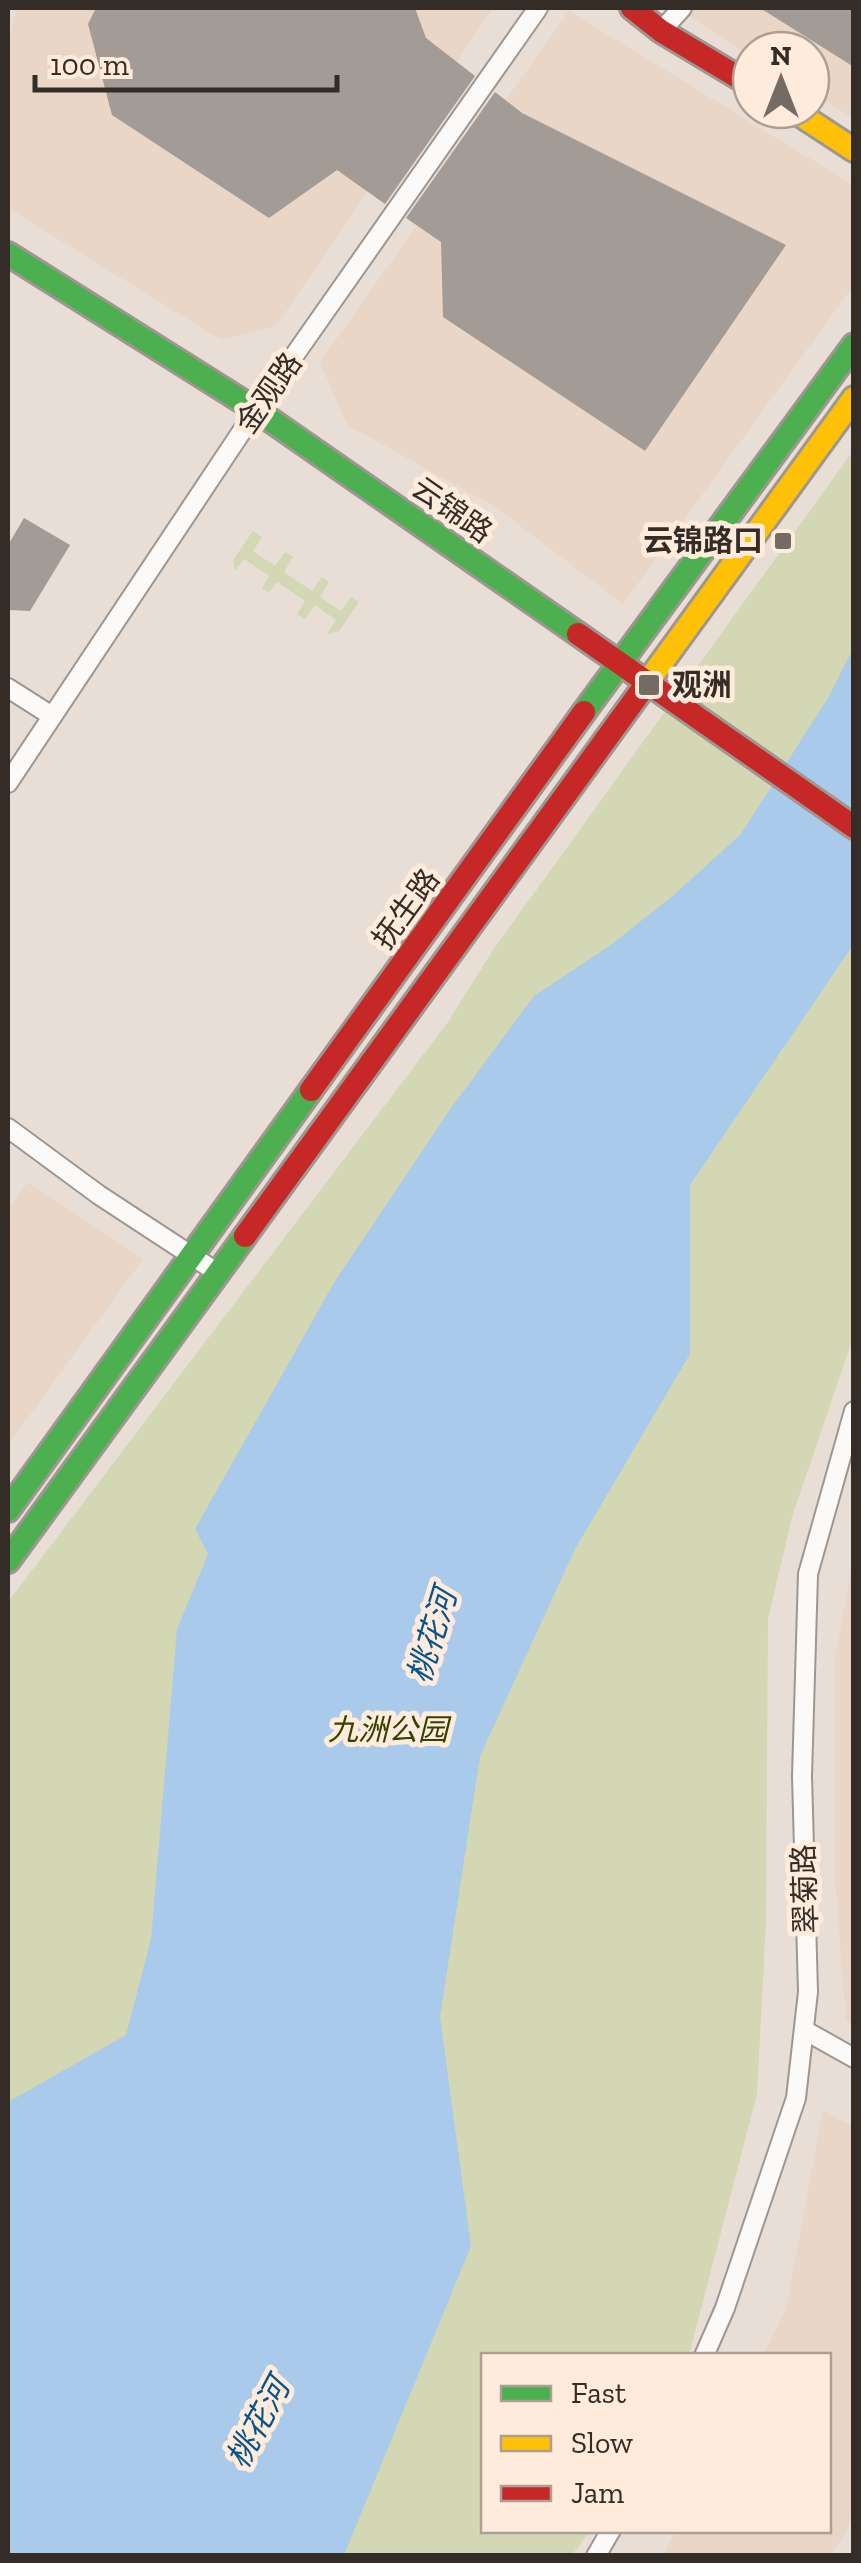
<svg xmlns="http://www.w3.org/2000/svg" width="861" height="2563" font-family="'Zilla Slab','Noto Sans SC',serif">
<style>
.built{fill:#e9d6c7}
.green{fill:#d3d7b3}
.water{fill:#a9caea}
.building{fill:#a39b95}
.lines{fill:none;stroke-linecap:round;stroke-linejoin:round}
.street-casing{stroke:#9e9690;stroke-width:22}
.fast-casing{stroke:#9e9690;stroke-width:28}
.slow-casing{stroke:#9e9690;stroke-width:28}
.jam-casing{stroke:#9e9690;stroke-width:28}
.street{stroke:#fcfaf9;stroke-width:18}
.fast{stroke:#4caf50;stroke-width:22}
.slow{stroke:#ffc107;stroke-width:22}
.jam{stroke:#c62828;stroke-width:22}
.poi-dot{fill:#736b64;stroke:#feebdb;stroke-width:4}
.labels{text-anchor:middle;stroke-width:10;stroke-linejoin:round;paint-order:stroke}
.street-label{font-size:30px;fill:#342d27;stroke:#feebdb}
.poi-label{font-size:30px;font-weight:bold;fill:#342d27;stroke:#feebdb;text-anchor:end}
.park-label{font-size:30px;font-style:italic;fill:#354100;stroke:#feebdb}
.water-label{font-size:32px;font-style:italic;fill:#08558c;stroke:#feebdb}
</style>
<rect width="100%" height="100%" fill="#e8ded6"/>
<!-- built -->
<g class="built">
<path d="M18,8H493L276,326L221,340L8,208V43Z"/>
<path d="M675,8H853V118L811,92V50H751V56Z"/>
<path d="M569,11L853,185V286L623,604L495,507L347,425L320,362Z"/>
<path d="M28,1182L143,1259L8,1445V1211Z"/>
<path d="M853,1559V2024L846,2021L835,1879V1659Z"/>
<path d="M823,2110L853,2127L854,2506L846,2533L830,2555H663L676,2531L828,2530V2356L763,2355L786,2309Z"/>
</g>
<!-- green -->
<g class="green">
<path d="M853,451V1338L792,1517L768,1619L766,1921L757,2094L689,2355L483,2356V2530L590,2531L572,2555H8V1602L448,1022L493,950Z"/>
<path d="M253,531L262,537L253,551L275,566L285,552L293,557L284,572L312,591L322,577L329,582L320,597L341,611L351,597L359,602L339,631L327,634L336,620L315,605L305,619L297,614L305,601L277,582L269,593L262,588L269,576L244,559L235,571L233,560Z"/>
</g>
<!-- water -->
<path class="water" d="M853,649V945L690,1185V1354L575,1549L480,1756L440,2017L471,2246L344,2555H8V2102L126,2035L151,1939L177,1629L208,1554L195,1529L335,1281L451,1108L534,996L612,944L675,894L741,834L828,698Z"/>
<!-- building -->
<g class="building">
<path d="M96,8H415L426,38L475,76L385,204L337,170L269,218L112,115L88,24Z"/>
<path d="M760,8H854V67Z"/>
<path d="M495,92L522,113L786,245L645,451L443,317L441,242L406,218Z"/>
<path d="M24,518L70,545L30,611L8,610V545Z"/>
</g>
<g class="lines">
<defs>
<g id="street">
<path d="M661,31L682,8"/>
<path d="M8,688L52,716"/>
<path d="M8,783L256,410L538,8"/>
<path d="M8,1128L99,1195L218,1273"/>
<path d="M804,2030L854,2058"/>
<path d="M704,2356L725,2308L796,2098L808,1992L802,1776L808,1574L854,1411"/>
<path d="M596,2556L611,2530"/>
</g>
<g id="fast">
<path d="M8,254L256,410L578,634"/>
<path d="M584,712L854,345"/>
<path d="M8,1510L311,1090"/>
<path d="M8,1561L245,1236"/>
</g>
<g id="slow">
<path d="M793,110L854,150"/>
<path d="M641,691L854,398"/>
</g>
<g id="jam">
<path d="M632,8L661,31L751,85"/>
<path d="M578,634L854,827"/>
<path d="M311,1090L584,712"/>
<path d="M245,1236L641,691"/>
</g>
</defs>
<!-- street casing -->
<use href="#street" class="street-casing"/>
<!-- fast casing -->
<use href="#fast" class="fast-casing"/>
<!-- slow casing -->
<use href="#slow" class="slow-casing"/>
<!-- jam casing -->
<use href="#jam" class="jam-casing"/>
<!-- street -->
<use href="#street" class="street"/>
<!-- fast -->
<use href="#fast" class="fast"/>
<!-- slow -->
<use href="#slow" class="slow"/>
<!-- jam -->
<use href="#jam" class="jam"/>
</g>
<!-- markers -->
<g class="poi-dot">
<rect x="773" y="531" width="20" height="20" rx="5"/>
<rect x="637" y="673" width="24" height="24" rx="5"/>
</g>
<g class="labels">
<!-- street labels -->
<g class="street-label">
<text transform="translate(269 393) rotate(-55)" y="10">金观路</text>
<text transform="translate(452 510) rotate(35)" y="10">云锦路</text>
<text transform="translate(406 909) rotate(-54)" y="10">抚生路</text>
<text transform="translate(805 1889) rotate(-92)" y="10">翠菊路</text>
</g>
<!-- poi labels -->
<g class="poi-label">
<text x="763" y="551">云锦路口</text>
<text x="672" y="695" text-anchor="start">观洲</text>
</g>
<!-- park labels -->
<g class="park-label">
<text x="388" y="1740">九洲公园</text>
</g>
<!-- water labels -->
<g class="water-label">
<text transform="translate(432 1636) rotate(-73)" y="11">桃花河</text>
<text transform="translate(258 2423) rotate(-62)" y="11">桃花河</text>
</g>
</g>
<!-- border -->
<rect width="861" height="2563" fill="none" stroke="#342d27" stroke-width="20"/>
<!-- legend -->
<rect x="481" y="2353" width="350" height="180" fill="#feebdb" stroke="#ad9f93" stroke-width="2.5"/>
<rect x="501" y="2386" width="50" height="15" fill="#4caf50" stroke="#ad9f93" stroke-width="2.5"/>
<text x="571" y="2403" font-size="30" fill="#342d27">Fast</text>
<rect x="501" y="2436" width="50" height="15" fill="#ffc107" stroke="#ad9f93" stroke-width="2.5"/>
<text x="571" y="2453" font-size="30" fill="#342d27">Slow</text>
<rect x="501" y="2486" width="50" height="15" fill="#c62828" stroke="#ad9f93" stroke-width="2.5"/>
<text x="571" y="2503" font-size="30" fill="#342d27">Jam</text>
<!-- north arrow -->
<g transform="translate(781 80)"><circle r="48" fill="#feebdb" stroke="#ad9f93" stroke-width="2.5"/>
<path d="M0-8L18 38L0 25L-18 38Z" fill="#736b64"/>
<text y="-15" font-size="28" font-weight="bold" text-anchor="middle" fill="#342d27">N</text>
</g>
<!-- scale -->
<path d="M35 75v15h302v-15" fill="none" stroke="#342d27" stroke-width="5"/>
<text x="50" y="75" font-size="30" fill="#342d27" stroke="#feebdb" stroke-width="8" paint-order="stroke">100 m</text>
</svg>
